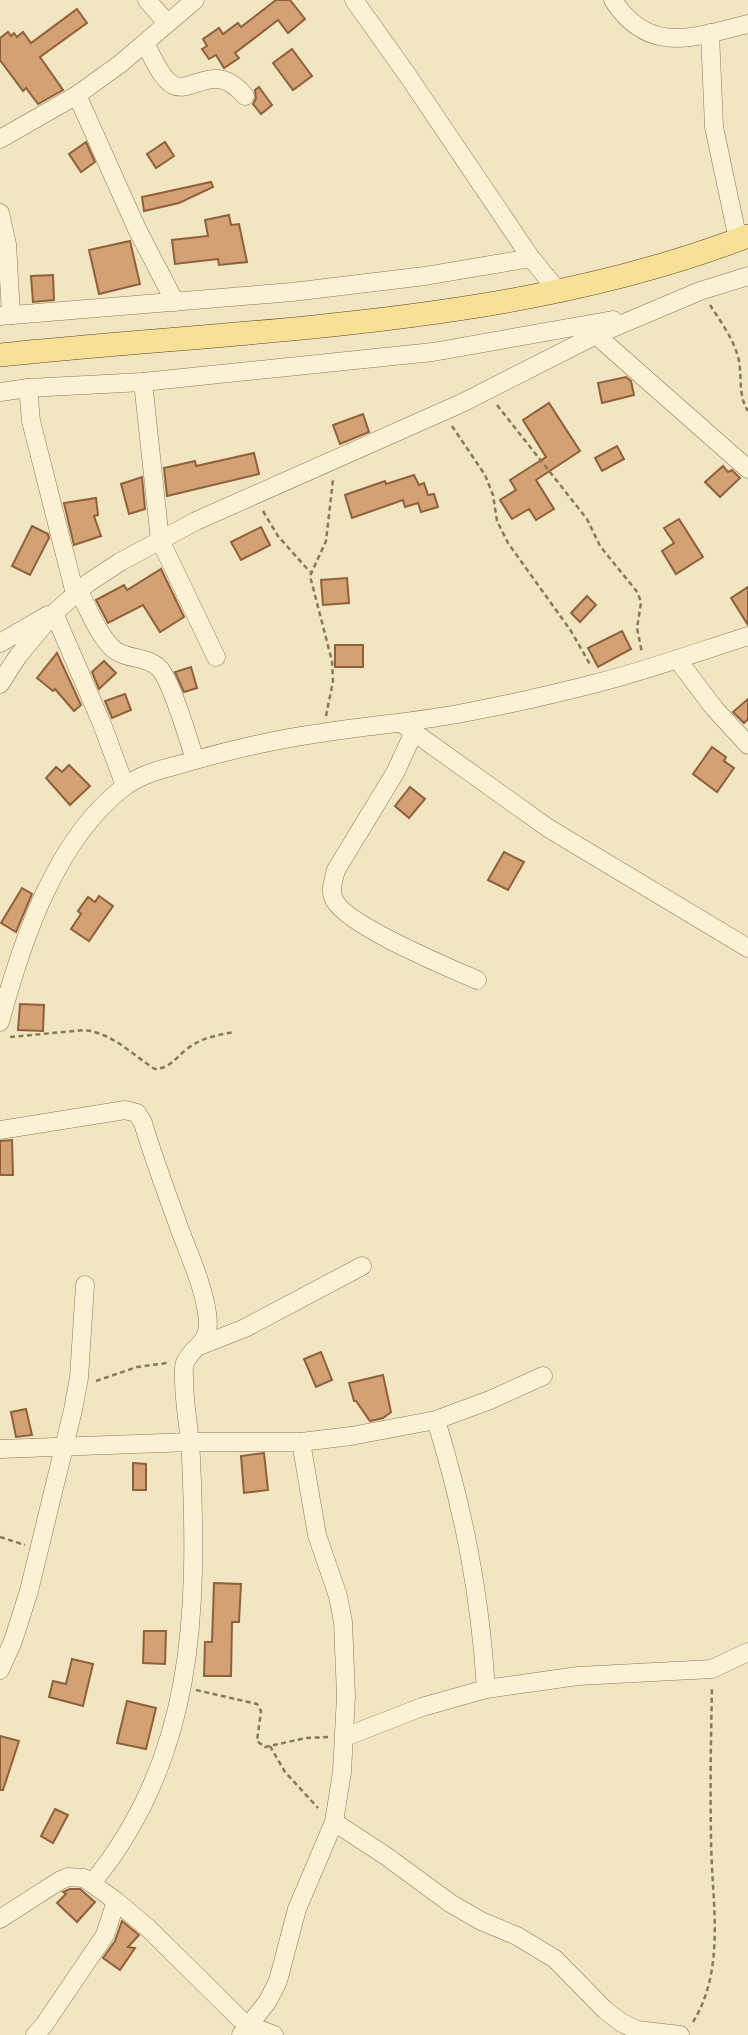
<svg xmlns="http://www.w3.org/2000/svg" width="748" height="2035" font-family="'Crimson Pro',serif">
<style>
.building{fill:#d3a174;stroke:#8e613b;stroke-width:2}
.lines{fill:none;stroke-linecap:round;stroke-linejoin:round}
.minor-casing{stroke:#8c7757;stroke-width:19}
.major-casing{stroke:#5a442b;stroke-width:24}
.path{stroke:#8c7757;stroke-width:2.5;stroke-dasharray:5 3.5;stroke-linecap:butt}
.minor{stroke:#fbf2d5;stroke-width:18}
.major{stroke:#f8e096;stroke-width:23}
</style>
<rect width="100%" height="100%" fill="#f1e6c1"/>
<!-- building -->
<g class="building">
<path d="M276,0H290L305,19L288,33L278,20L235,53L239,58L224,68L216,55L209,59L202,49L207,46L203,39L219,28L223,34L238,23L241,27Z"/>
<path d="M77,9L87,23L40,57L63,90L38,104L26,88L23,91L0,60V38L8,32L11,36L14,33L17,37L23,32L31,43Z"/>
<path d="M292,49L312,76L293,90L273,63Z"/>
<path d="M259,87L272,105L261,114L253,104L256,98L255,90Z"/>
<path d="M86,142L95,162L81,172L69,154Z"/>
<path d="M165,142L174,156L156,168L147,154Z"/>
<path d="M211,182L213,187L179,203L144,211L142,197Z"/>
<path d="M229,215L231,225L239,224L247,262L219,265L218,259L175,264L172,240L208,236L205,220Z"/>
<path d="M130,241L140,284L99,294L89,250Z"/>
<path d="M53,275L54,300L33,302L31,276Z"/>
<path d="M626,377L631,381L634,395L602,403L598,383Z"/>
<path d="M549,403L580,451L536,480L554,509L536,520L529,509L512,519L500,500L516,490L510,480L546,457L523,420Z"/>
<path d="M363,414L369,432L340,444L333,425Z"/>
<path d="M617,446L624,459L602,471L595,458Z"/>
<path d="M254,453L259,474L167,496L164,468L195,461L196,466Z"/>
<path d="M723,466L728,472L732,470L740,478L720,497L705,482Z"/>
<path d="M414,475L419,485L424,483L428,495L434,494L438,507L421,512L418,503L405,507L403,500L352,518L345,495L385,481L386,484Z"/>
<path d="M142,477L145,509L129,514L121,484Z"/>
<path d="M96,498L98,515L94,516L101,536L74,545L64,503Z"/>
<path d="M679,519L703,557L676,574L662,551L674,543L664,528Z"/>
<path d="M32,526L48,534L49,538L30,575L12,566Z"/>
<path d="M261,527L270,545L241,560L231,542Z"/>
<path d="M161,569L184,617L160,632L143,605L108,623L96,600L124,585L127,590Z"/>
<path d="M347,578L349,603L323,605L321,580Z"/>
<path d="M748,587V625L731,598Z"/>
<path d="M587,596L596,605L580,622L571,613Z"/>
<path d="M622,631L631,649L598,667L588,648Z"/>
<rect x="335" y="645" width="28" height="22"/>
<path d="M57,653L81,705L74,711L55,689L53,691L37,678Z"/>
<path d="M104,661L116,673L99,689L92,672Z"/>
<path d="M191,667L197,688L184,692L175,672Z"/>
<path d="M125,694L131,710L112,718L105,701Z"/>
<path d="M748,699V719L744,723L733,712Z"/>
<path d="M712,747L726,757L724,761L734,768L717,792L693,774Z"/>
<path d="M69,765L90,786L70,805L46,778L56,767L62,772Z"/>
<path d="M410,787L425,799L409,818L395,806Z"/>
<path d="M504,852L524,862L508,890L488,880Z"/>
<path d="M22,888L32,894L16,932L1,923Z"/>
<path d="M99,896L113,906L89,941L71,929L81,914L78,911L88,897L95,902Z"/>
<path d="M20,1004L44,1005L43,1031L18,1030Z"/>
<path d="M12,1140L13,1175H0V1141Z"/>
<path d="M321,1352L332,1380L316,1387L304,1359Z"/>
<path d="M383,1375L391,1412L383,1418L370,1421L356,1401H354L349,1383Z"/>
<path d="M26,1409L32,1435L16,1437L11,1412Z"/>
<path d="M264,1453L268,1490L244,1493L241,1456Z"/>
<path d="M133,1463L146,1464V1490H133Z"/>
<path d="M214,1583L241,1584L239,1622H232L231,1676H204L205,1642H212Z"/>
<path d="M144,1631H166L165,1664L143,1663Z"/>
<path d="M72,1659L93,1664L83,1706L49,1697L53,1681L66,1684Z"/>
<path d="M127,1701L156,1708L146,1749L117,1743Z"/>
<path d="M0,1736L19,1741L3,1790H0Z"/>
<path d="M55,1809L68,1815L53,1843L41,1836Z"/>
<path d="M70,1889H80L95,1902L77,1922L57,1903L66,1894L63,1892Z"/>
<path d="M122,1921L139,1935L128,1947L135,1948L120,1970L103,1958L115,1941Z"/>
</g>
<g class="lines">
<defs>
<g id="minor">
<path d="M147,0L167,23"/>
<path d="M354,0L406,73L531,258L558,291"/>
<path d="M613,0C649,56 694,37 748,24"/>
<path d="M710,33L714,127L738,240"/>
<path d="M145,43C152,56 160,77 173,85C192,95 214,59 245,96"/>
<path d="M77,95L137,229L175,302"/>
<path d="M0,139L77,95L120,64L195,0"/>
<path d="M0,213L7,244L11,315"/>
<path d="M0,316L292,292L425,276L531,258"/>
<path d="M596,335L748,469"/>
<path d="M143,382L160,540L216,657"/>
<path d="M28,388L31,421L75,594"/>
<path d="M0,392L28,388L143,382L433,352L613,320"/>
<path d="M79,591C87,607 101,641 116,651C130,660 148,656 160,669C172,683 189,741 195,760"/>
<path d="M54,613L102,724L125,786"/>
<path d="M0,643L48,615"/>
<path d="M677,659L714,708L748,745"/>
<path d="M0,684L18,656L54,613L88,583L120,562L196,521L462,403L596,335L700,291L748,276"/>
<path d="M401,723L548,828L748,948"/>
<path d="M414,732L395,773L336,870C334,879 330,888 333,897C340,923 450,968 477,980"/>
<path d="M0,1022C22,941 55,840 124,787C143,772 169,768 192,761C234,749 278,739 321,733C370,725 419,722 468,712C511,704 554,694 597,683C648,670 698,652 748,636"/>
<path d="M0,1130L125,1110L137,1113L143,1123C154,1160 168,1196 181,1233C191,1259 203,1286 207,1313C212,1347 194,1342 185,1363C183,1367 184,1374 184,1379C184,1405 190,1431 191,1458C198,1612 195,1758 92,1883"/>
<path d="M202,1345L245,1328L362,1266"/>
<path d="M0,1449L191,1442H301L351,1436L436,1420L490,1400L543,1376"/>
<path d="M0,1670L13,1641L29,1591L73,1410L79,1378L85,1285"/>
<path d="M486,1689L578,1676L712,1669L748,1652"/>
<path d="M345,1737L422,1707L486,1689C480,1593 464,1512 436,1420"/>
<path d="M334,1822L386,1856L450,1903L481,1921L517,1936L555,1959L605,2010L622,2023L637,2030L680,2035"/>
<path d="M0,1919L59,1881L68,1877L84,1878L116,1901L148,1928L240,2019L250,2026L274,2035"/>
<path d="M35,2035L44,2025L105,1935L116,1901"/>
<path d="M241,2035L268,2001L278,1981L297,1909L334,1822L342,1772L346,1696L343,1622L338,1596L317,1535L301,1442"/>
</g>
<path id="major" d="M0,355C248,329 512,327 748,236"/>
</defs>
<!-- minor casing -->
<use href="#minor" class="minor-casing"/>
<!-- major casing -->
<use href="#major" class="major-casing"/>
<!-- path -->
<g class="path">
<path d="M710,305C721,322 735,341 739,361C742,379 738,395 748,411"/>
<path d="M497,405L587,519L600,546L638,593L641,603L637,628L642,653"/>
<path d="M452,426L485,475L493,495L497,521L508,543L571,631L591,666"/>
<path d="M263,511L278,536L310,572"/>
<path d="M326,716L333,681L332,661L310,576L326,541L333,480"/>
<path d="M10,1037L85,1030C114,1034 131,1054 155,1069C171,1068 175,1058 187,1049C200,1038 218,1035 234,1032"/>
<path d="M96,1381L137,1367L167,1363"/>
<path d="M0,1537L25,1545"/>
<path d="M196,1690L257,1704L261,1711L257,1741L265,1747L306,1738L328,1737"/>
<path d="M270,1746L285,1772L318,1808"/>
<path d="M693,2022C727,1967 711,1898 711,1837C710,1787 711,1736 712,1686"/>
</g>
<!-- minor -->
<use href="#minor" class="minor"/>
<!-- major -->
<use href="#major" class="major"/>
</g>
</svg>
